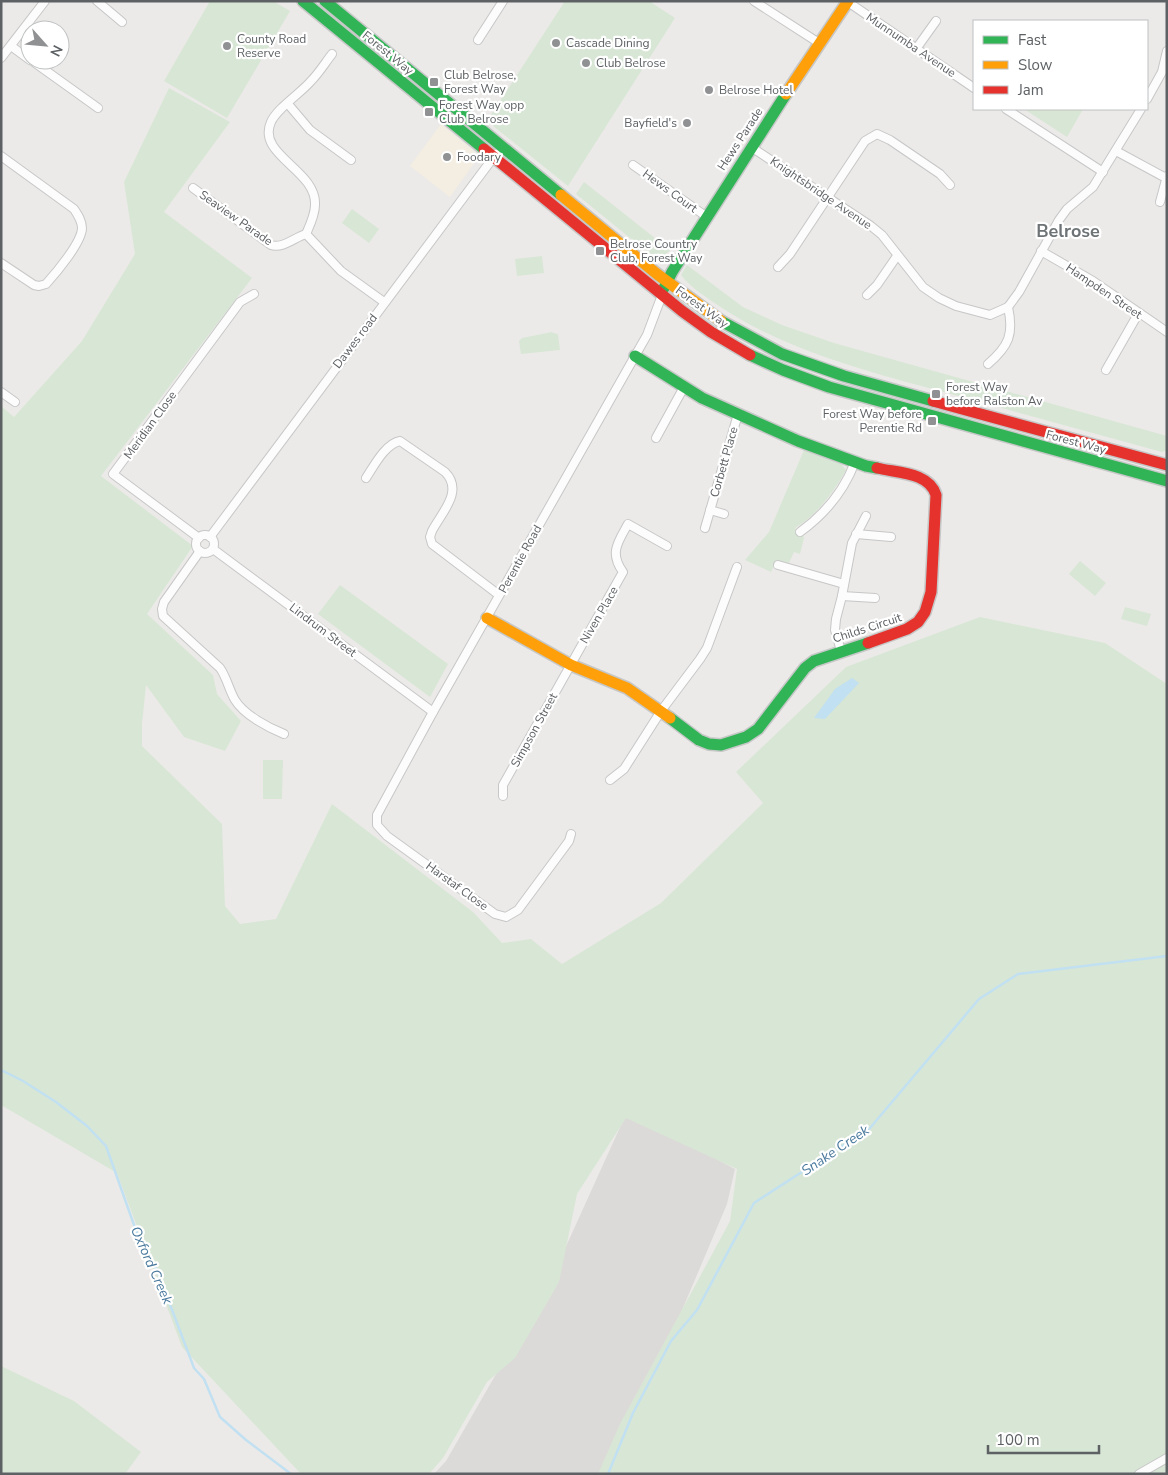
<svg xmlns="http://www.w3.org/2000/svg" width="1168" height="1475" font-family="'Nunito Sans',sans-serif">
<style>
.commercial{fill:#f4eee2}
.industrial{fill:#dcdad8}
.green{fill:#d8e6d5}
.water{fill:#c1e0f1}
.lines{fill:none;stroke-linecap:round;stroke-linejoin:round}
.stream{stroke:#c1e0f1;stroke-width:2.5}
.street-casing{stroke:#c7c7c7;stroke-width:10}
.fast-casing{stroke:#c6c7c7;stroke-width:14}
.slow-casing{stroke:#c6c7c7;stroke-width:14}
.jam-casing{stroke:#c6c7c7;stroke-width:14}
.street{stroke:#fcfcfc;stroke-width:8}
.fast{stroke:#30b455;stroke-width:11}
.slow{stroke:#ff9f0a;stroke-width:11}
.jam{stroke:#e5322d;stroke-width:11}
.poi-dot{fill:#8f9192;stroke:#fff;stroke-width:2}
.labels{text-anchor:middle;stroke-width:4.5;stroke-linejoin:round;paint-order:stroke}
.poi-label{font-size:12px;fill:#5d6164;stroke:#fff;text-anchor:start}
.street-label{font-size:12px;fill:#5d6164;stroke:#fff}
.water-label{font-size:14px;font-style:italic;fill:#49799d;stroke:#fff}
.district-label{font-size:18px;font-weight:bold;fill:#6e7376;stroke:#fff}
</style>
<rect width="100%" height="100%" fill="#eceae8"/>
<!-- commercial -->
<path class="commercial" d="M441,124L477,154V159L450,197L410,166Z"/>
<!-- industrial -->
<path class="industrial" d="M626,1114L651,1124L735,1169L727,1204L644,1400L615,1474H434L446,1461L553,1275Z"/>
<!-- green -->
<g class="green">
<path d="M210,1H273L290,11L227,118L164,81Z"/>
<path d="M565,1H649L675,18L568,186L487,121Z"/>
<path d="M169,88L230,122L164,212L252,278L101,476L193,546L147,614L213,675L217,694L241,721L225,751L184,737L146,685L142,724V746L222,824L225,906L240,924L276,919L332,804L473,912L502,943L531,939L562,964L661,903L763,803L736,772L846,667L980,617L1105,643L1167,684V1474H598L620,1424L730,1221L737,1169L626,1118L577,1194L559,1282L515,1358L487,1382L443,1458L429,1474H301L182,1347L117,1173L1,1105V406L14,417L82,341L135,254L124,182Z"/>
<path d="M1024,109H1083L1067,137Z"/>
<path d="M584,182L670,250L662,258H656L651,255L576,194Z"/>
<path d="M352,209L379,229L369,243L342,223Z"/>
<path d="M542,256L544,273L517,276L515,259Z"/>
<path d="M687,265L743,307L782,325L834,343L1167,436V450L1162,452C1094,433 1026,415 958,396C875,373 788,353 716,304C703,295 690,287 681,275Z"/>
<path d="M552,332L553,333L558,334L560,350L521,354L519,341L522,338Z"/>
<path d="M804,450L841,464L846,470C833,493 818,514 795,528L800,536L803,535L804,538L800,554L794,552L789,563L777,560L771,572L745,560L769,532Z"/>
<path d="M1080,561L1106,583L1095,596L1069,574Z"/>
<path d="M340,585L448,664L430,697L318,614Z"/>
<path d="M1125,607L1151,614L1147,626L1121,619Z"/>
<path d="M263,760H283L282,799H263Z"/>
<path d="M1,1366L74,1401L141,1452L125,1474H1Z"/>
</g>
<!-- water -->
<path class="water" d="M852,678L859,683L825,719L814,718L835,689Z"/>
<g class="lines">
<!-- stream -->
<g class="stream">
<path d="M1,1070L23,1081L56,1102L87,1126L106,1146L139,1239L157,1270L194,1368L204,1379L220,1417L246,1440L291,1474"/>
<path d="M608,1474L633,1413L671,1341L697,1310L754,1203L870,1128L979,999L1018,974L1167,956"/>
</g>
<defs>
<g id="street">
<path d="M97,1L122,22"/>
<path d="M754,1L819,43"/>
<path d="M848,2L974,88"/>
<path d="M478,40L503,1"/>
<path d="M11,46L30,60"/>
<path d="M916,49L936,21"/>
<path d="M1,58L45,1"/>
<path d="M31,60L98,108"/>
<path d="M1147,99L1162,72L1167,51"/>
<path d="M288,104L310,130L351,160"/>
<path d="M1006,109L1103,172"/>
<path d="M751,147L871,226L882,235L923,287L939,298L956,306L990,315L1008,307L1019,292L1059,220L1067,209L1093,187L1141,109"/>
<path d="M1116,151L1166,178"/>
<path d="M1,156L74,209C78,215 82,221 82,228C82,242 56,273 46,284L39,286L34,285L1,263"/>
<path d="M633,165L707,217"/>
<path d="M193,188L271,245C283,249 295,237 306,234C310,225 315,215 315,205C317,170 256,155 271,122C277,108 301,93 311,81C319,73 325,63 332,54"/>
<path d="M1160,202L1167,176"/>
<path d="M306,234L341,271L384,302"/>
<path d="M1041,251L1093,281L1167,332"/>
<path d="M778,267L790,254L865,141L877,134L890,140L940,174L950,185"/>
<path d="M867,295L877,285L897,256"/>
<path d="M988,364C1009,346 1014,334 1008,307"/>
<path d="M1106,370L1138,314"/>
<path d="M1,392L15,402"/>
<path d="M656,438L684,387"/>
<path d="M366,478C374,466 385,444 400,441L445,472C464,491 442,512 432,531L430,537L432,544L499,595"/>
<path d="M710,510L724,514"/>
<path d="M705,528L738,414"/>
<path d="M800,532C825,514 844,491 855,462"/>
<path d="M856,534L891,537"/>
<circle cx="205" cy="544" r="9"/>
<path d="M210,537L496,154"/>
<path d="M199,538L113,474L240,302L254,294"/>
<path d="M213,549L433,712"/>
<path d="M200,551L164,602L162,609L163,616L220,668C227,678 229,690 235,700C244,715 269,728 284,734"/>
<path d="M778,565L844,584"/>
<path d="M842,596L875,598"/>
<path d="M841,651L835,630L836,619L842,596L852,543L866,516"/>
<path d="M610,780L624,769L661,711L700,659L707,648L737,567"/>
<path d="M503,796V785L623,572C609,553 618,542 628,524L667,546"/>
<path d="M571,834L569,841L518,910L506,917L495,914L387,836L377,825V815L433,712L635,356L647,335L662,295"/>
<path d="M1139,1474L1167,1458"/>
</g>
<g id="fast">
<path d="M303,1L484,149"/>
<path d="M325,1L561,195"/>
<path d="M664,288L672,272L786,94"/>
<path d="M721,321L782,354L844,376L933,401"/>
<path d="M750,355L783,370L829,387L1167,481"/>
<path d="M635,356L702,398L798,441L866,466L877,468"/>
<path d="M670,718L699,740L709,744L721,745L746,737L758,729L805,668L814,661L868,643"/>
</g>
<g id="slow">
<path d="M786,94L848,1"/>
<path d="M561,195L657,274L721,321"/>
<path d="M487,618L571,665L627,688L670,718"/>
</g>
<g id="jam">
<path d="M484,149L682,311L711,332L750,355"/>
<path d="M933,401L1167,465"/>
<path d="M868,643L907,629L918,622L925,612L931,592L936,495C929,472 897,473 877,468"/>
</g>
</defs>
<!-- street casing -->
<use href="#street" class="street-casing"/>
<!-- fast casing -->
<use href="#fast" class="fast-casing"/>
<!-- slow casing -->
<use href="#slow" class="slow-casing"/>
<!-- jam casing -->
<use href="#jam" class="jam-casing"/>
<!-- street -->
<use href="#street" class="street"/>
<!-- fast -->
<use href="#fast" class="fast"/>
<!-- slow -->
<use href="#slow" class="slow"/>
<!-- jam -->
<use href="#jam" class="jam"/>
</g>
<!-- markers -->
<g class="poi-dot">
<circle cx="556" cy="43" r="5"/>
<circle cx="227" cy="46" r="5"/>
<circle cx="586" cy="63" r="5"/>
<rect x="429" y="77" width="10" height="10" rx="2.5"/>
<circle cx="709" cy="90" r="5"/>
<rect x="424" y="107" width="10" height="10" rx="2.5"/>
<circle cx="687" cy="123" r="5"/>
<circle cx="447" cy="157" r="5"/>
<rect x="595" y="246" width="10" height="10" rx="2.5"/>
<rect x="931" y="389" width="10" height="10" rx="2.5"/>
<rect x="927" y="416" width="10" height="10" rx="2.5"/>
</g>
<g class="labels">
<!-- poi labels -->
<g class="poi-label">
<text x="237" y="43">County Road<tspan x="237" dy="14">Reserve</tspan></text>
<text x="566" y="47">Cascade Dining</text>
<text x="596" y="67">Club Belrose</text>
<text x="444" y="79">Club Belrose,<tspan x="444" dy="14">Forest Way</tspan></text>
<text x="719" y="94">Belrose Hotel</text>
<text x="439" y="109">Forest Way opp<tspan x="439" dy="14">Club Belrose</tspan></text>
<text x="677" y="127" text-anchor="end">Bayfield's</text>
<text x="457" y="161">Foodary</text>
<text x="610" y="248">Belrose Country<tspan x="610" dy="14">Club, Forest Way</tspan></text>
<text x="946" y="391">Forest Way<tspan x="946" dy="14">before Ralston Av</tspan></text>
<text x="922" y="418" text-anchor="end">Forest Way before<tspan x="922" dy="14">Perentie Rd</tspan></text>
</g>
<!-- street labels -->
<g class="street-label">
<text transform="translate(911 45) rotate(34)" y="4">Munnumba Avenue</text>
<text transform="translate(388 53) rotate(39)" y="4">Forest Way</text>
<text transform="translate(740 139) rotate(-57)" y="4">Hews Parade</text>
<text transform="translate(670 191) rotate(36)" y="4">Hews Court</text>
<text transform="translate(821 193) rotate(34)" y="4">Knightsbridge Avenue</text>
<text transform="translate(236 218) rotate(35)" y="4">Seaview Parade</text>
<text transform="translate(1104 291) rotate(34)" y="4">Hampden Street</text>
<text transform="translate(702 307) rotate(36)" y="4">Forest Way</text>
<text transform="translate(355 341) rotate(-53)" y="4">Dawes road</text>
<text transform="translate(150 425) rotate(-54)" y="4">Meridian Close</text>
<text transform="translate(1076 442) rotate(15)" y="4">Forest Way</text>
<text transform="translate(724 462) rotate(-74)" y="4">Corbett Place</text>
<text transform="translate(520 559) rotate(-61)" y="4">Perentie Road</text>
<text transform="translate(599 615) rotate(-60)" y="4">Niven Place</text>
<text transform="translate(867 628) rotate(-18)" y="4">Childs Circuit</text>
<text transform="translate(323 630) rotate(37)" y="4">Lindrum Street</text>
<text transform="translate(534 730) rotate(-61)" y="4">Simpson Street</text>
<text transform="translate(457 886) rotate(36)" y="4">Harstaf Close</text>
</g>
<!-- water labels -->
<g class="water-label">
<text transform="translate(835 1150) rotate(-34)" y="5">Snake Creek</text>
<text transform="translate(152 1265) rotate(66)" y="5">Oxford Creek</text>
</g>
<!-- district labels -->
<g class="district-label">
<text x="1068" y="237">Belrose</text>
</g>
</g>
<!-- border -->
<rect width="1168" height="1475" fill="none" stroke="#5d6164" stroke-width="5"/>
<!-- legend -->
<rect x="973" y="20" width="175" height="90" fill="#ffffff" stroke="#bec0c1"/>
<rect x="983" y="36" width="25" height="8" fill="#30b455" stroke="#bec0c1"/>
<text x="1018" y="45" font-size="15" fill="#5d6164">Fast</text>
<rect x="983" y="61" width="25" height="8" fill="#ff9f0a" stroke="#bec0c1"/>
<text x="1018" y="70" font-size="15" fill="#5d6164">Slow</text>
<rect x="983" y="86" width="25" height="8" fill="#e5322d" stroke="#bec0c1"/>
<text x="1018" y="95" font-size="15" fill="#5d6164">Jam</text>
<!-- north arrow -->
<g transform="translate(45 45) rotate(117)"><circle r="24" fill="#ffffff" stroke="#bec0c1"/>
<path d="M0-4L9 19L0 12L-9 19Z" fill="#8f9192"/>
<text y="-8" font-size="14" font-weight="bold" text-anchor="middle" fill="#5d6164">N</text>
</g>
<!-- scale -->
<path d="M988 1445v8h111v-8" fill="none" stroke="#5d6164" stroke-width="2.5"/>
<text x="996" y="1445" font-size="15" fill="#5d6164" stroke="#ffffff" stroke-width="4" paint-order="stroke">100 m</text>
</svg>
